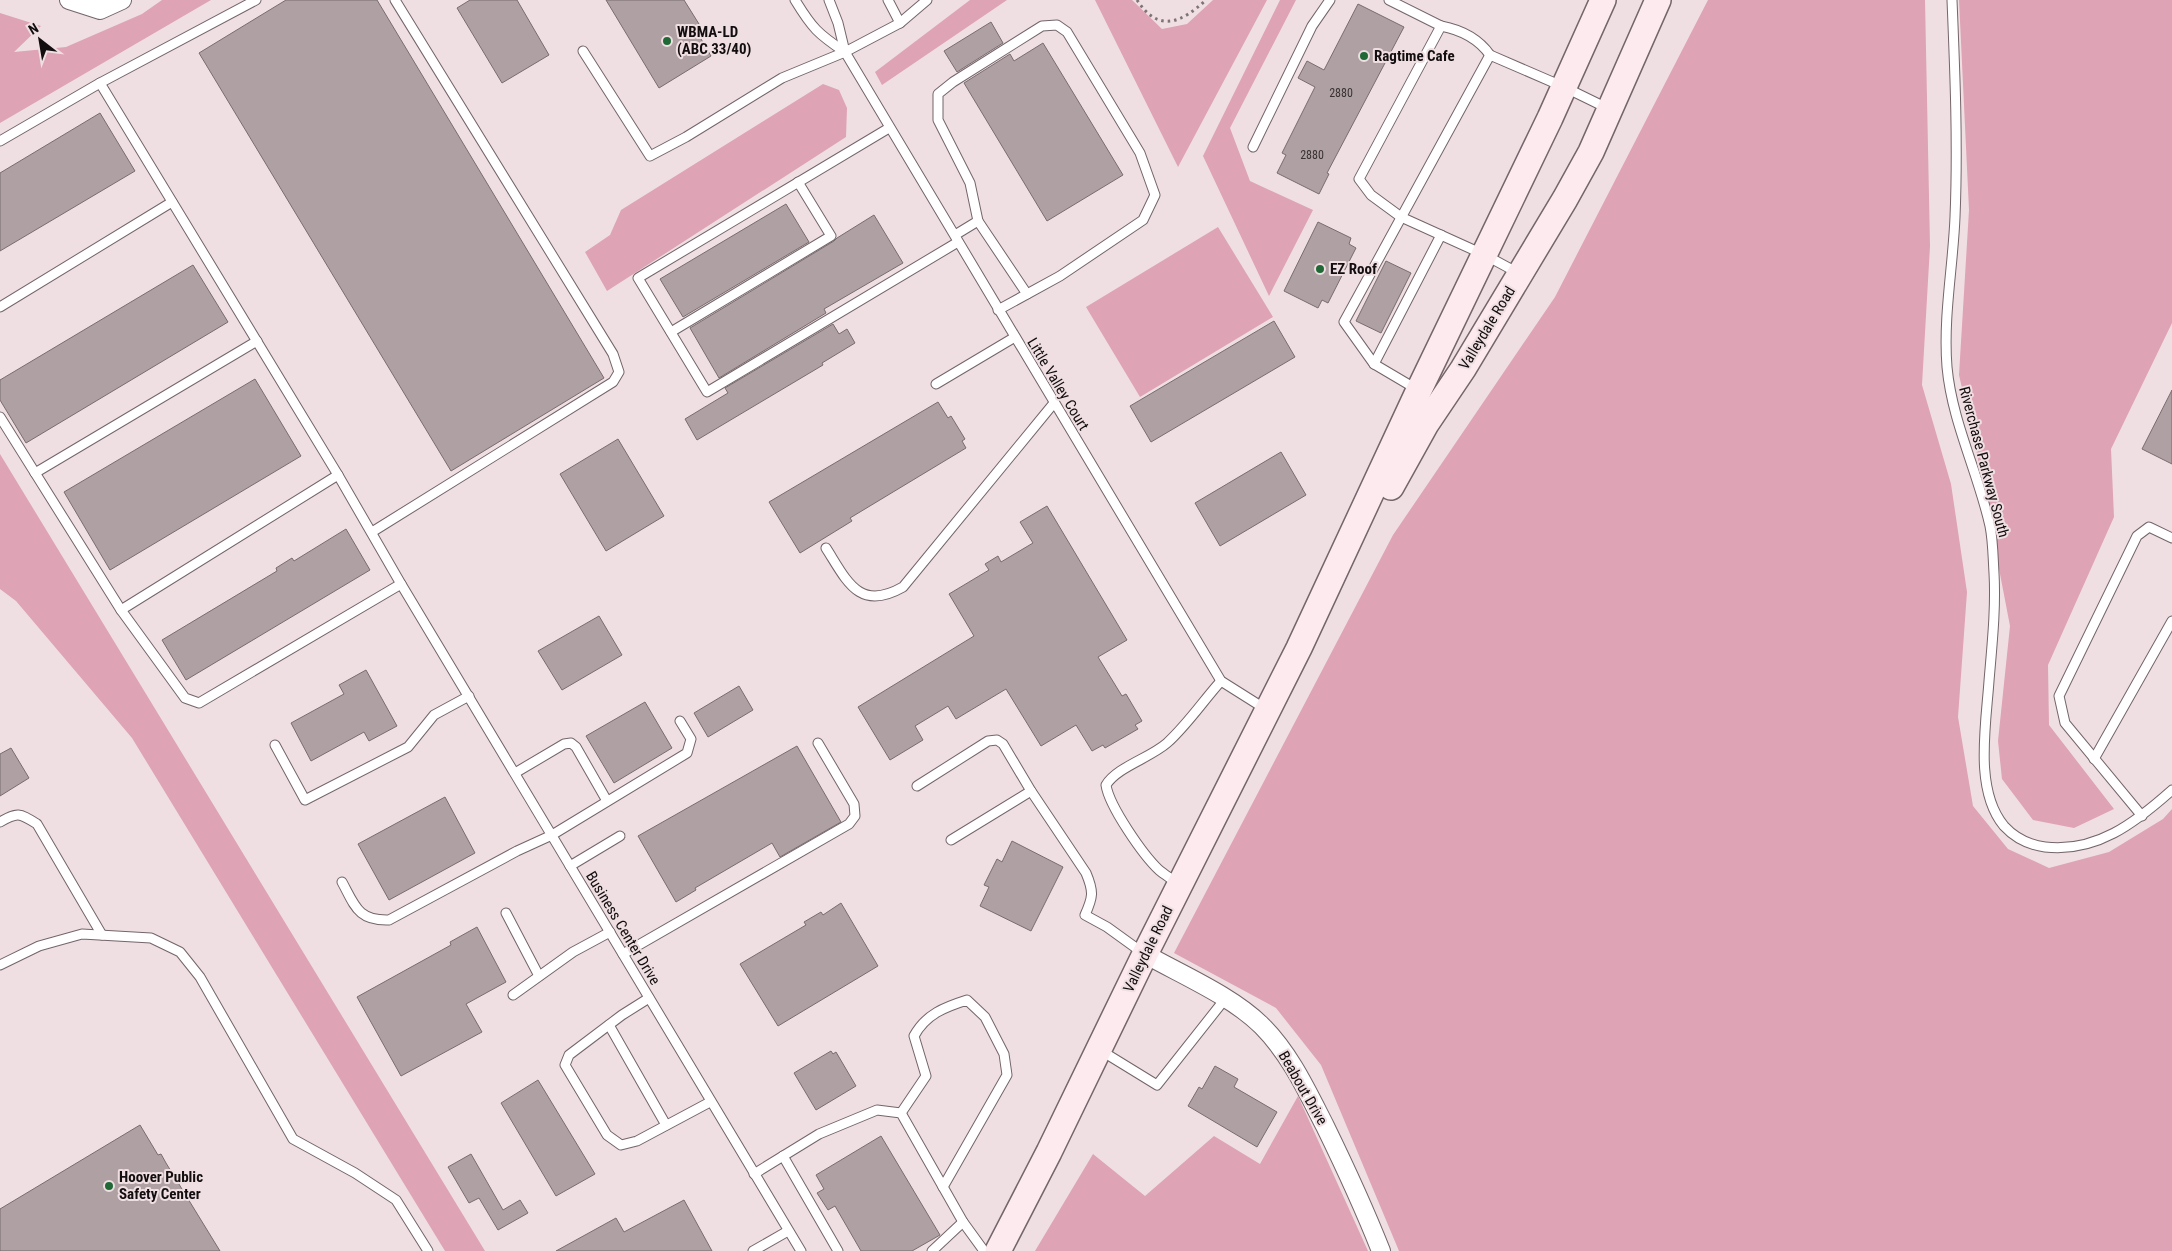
<svg xmlns="http://www.w3.org/2000/svg" width="2172" height="1251" font-family="'Roboto Condensed',sans-serif">
<style>
.green{fill:#dea3b4}
.building{fill:#aea0a3;stroke:#796c6f}
.lines{fill:none;stroke-linecap:round;stroke-linejoin:round}
.lane-casing{stroke:#736569;stroke-width:11}
.street-casing{stroke:#736569;stroke-width:20}
.secondary-casing{stroke:#736569;stroke-width:28}
.path{stroke:#7e7476;stroke-width:3;stroke-dasharray:2.5 4;stroke-linecap:butt}
.lane{stroke:#fff;stroke-width:9}
.street{stroke:#fff;stroke-width:18}
.secondary{stroke:#fdeaef;stroke-width:25}
.poi-dot{fill:#206936;stroke:#efdfe3;stroke-width:2}
.labels{text-anchor:middle;stroke-width:4;stroke-linejoin:round;paint-order:stroke}
.number-label{font-size:12px;fill:#393233}
.poi-label{font-size:15px;font-weight:bold;fill:#120d0e;stroke:#efdfe3;text-anchor:start}
.street-label{font-size:15px;fill:#120d0e;stroke:#efdfe3}
</style>
<rect width="100%" height="100%" fill="#efdfe3"/>
<!-- green -->
<g class="green">
<path d="M162,0H211L0,123V13L41,26L14,52L66,47L142,14Z"/>
<path d="M970,0H1007L882,85L875,72Z"/>
<path d="M1095,0H1132L1162,29L1187,24L1213,0H1267L1178,167Z"/>
<path d="M1280,0H1296L1230,128L1250,181L1313,210L1269,296L1203,156Z"/>
<path d="M1708,0H1925L1930,246L1922,385L1951,484L1967,592L1958,717L1973,806L2008,849L2049,868L2109,852L2163,819L2172,809V1251H1399L1321,1065L1276,1008L1174,953L1393,535L1555,297Z"/>
<path d="M1959,0H2172V323L2111,449L2114,517L2048,665L2049,725L2114,809L2074,828L2033,820L2002,779L1998,741L2010,626L1977,454L1959,375L1969,210Z"/>
<path d="M823,84L839,90L847,108L846,137L607,291L585,252L610,235L621,210Z"/>
<path d="M1218,227L1273,317L1140,397L1086,307Z"/>
<path d="M0,454L485,1251H445L132,738L16,601L0,589Z"/>
<path d="M1298,1096L1368,1251H1035L1093,1154L1145,1196L1214,1136L1260,1164Z"/>
</g>
<!-- building -->
<g class="building">
<path d="M286,0H377L604,378L451,471L199,53Z"/>
<path d="M470,0H517L549,55L502,83L457,8Z"/>
<path d="M606,0H684L699,24L694,27L711,56L659,88Z"/>
<path d="M1358,4L1404,27L1327,173L1329,174L1319,194L1277,173L1286,155L1282,153L1315,87L1298,78L1307,61L1324,70Z"/>
<path d="M991,22L1003,43L957,72L944,51Z"/>
<path d="M1043,43L1123,175L1047,221L964,83L1010,54L1014,61Z"/>
<path d="M100,113L135,171L0,251V173Z"/>
<path d="M786,204L809,242L683,317L660,279Z"/>
<path d="M874,215L903,263L824,309L826,313L719,378L690,328L834,241L837,238Z"/>
<path d="M1318,222L1351,238L1349,244L1356,248L1328,303L1322,300L1318,308L1284,291Z"/>
<path d="M1386,261L1411,273L1381,333L1356,321Z"/>
<path d="M193,265L228,322L26,443L0,400V380Z"/>
<path d="M1274,321L1295,357L1151,442L1130,406Z"/>
<path d="M833,324L839,334L847,329L855,343L822,363L823,365L697,440L685,419L728,393L725,388Z"/>
<path d="M255,379L301,456L110,570L64,492Z"/>
<path d="M2172,390V464L2142,449Z"/>
<path d="M938,402L948,418L951,416L965,439L962,441L966,448L850,518L852,521L800,553L769,502Z"/>
<path d="M618,439L664,516L606,551L560,474Z"/>
<path d="M1281,452L1306,495L1220,546L1195,503Z"/>
<path d="M1047,506L1127,640L1098,657L1122,696L1126,694L1142,721L1135,725L1138,729L1105,748L1103,745L1092,751L1076,725L1041,746L1006,689L956,719L948,706L915,726L923,740L890,760L858,707L974,636L949,594L989,570L985,564L998,556L1001,562L1033,543L1020,522Z"/>
<path d="M346,529L370,570L186,680L162,640L277,571L276,568L292,558L294,561Z"/>
<path d="M599,616L622,655L562,690L538,651Z"/>
<path d="M366,670L397,726L369,741L364,732L311,761L291,723L344,694L339,685Z"/>
<path d="M739,686L753,710L708,737L694,713Z"/>
<path d="M645,702L672,748L614,783L586,736Z"/>
<path d="M797,746L841,822L780,857L772,843L695,888L696,890L676,902L638,836Z"/>
<path d="M11,748L29,778L0,796V754Z"/>
<path d="M445,797L475,853L389,900L358,844Z"/>
<path d="M1012,841L1063,867L1031,931L980,906L989,887L984,885L997,859L1002,862Z"/>
<path d="M841,903L878,966L778,1026L740,964L806,925L804,922L821,912L823,915Z"/>
<path d="M477,927L506,982L466,1004L482,1032L401,1076L357,997L451,945L450,942Z"/>
<path d="M831,1051L833,1054L836,1052L856,1086L816,1110L794,1073Z"/>
<path d="M1215,1066L1238,1079L1234,1087L1277,1112L1257,1147L1188,1106L1199,1087L1202,1089Z"/>
<path d="M538,1080L595,1174L556,1196L501,1103Z"/>
<path d="M140,1125L158,1155L161,1154L166,1163L220,1251H0V1209Z"/>
<path d="M881,1136L940,1235L912,1251H861L835,1206L828,1210L817,1193L824,1189L816,1175Z"/>
<path d="M471,1154L503,1210L520,1200L528,1213L498,1230L479,1198L469,1203L448,1167Z"/>
<path d="M684,1200L712,1251H556L616,1218L624,1232Z"/>
</g>
<g class="lines">
<defs>
<g id="lane">
<path d="M795,0C812,28 818,34 845,52"/>
<path d="M829,0L838,23L845,52L1221,681L1267,710"/>
<path d="M888,0L900,23"/>
<path d="M1389,0L1441,26"/>
<path d="M1952,0C1955,73 1958,145 1955,217C1953,267 1943,317 1947,367C1952,422 1978,472 1990,526C1993,541 1993,557 1994,573C1996,608 1992,645 1989,681C1986,725 1974,790 2004,826C2015,838 2030,845 2045,847C2096,853 2135,823 2172,790"/>
<path d="M583,51L650,156L686,137L782,78L845,52L900,23L927,0"/>
<path d="M1490,55C1478,38 1462,30 1441,26L1359,179L1371,195L1401,217L1485,255L1520,274"/>
<path d="M100,83L256,0"/>
<path d="M889,128L638,278L707,392L958,242"/>
<path d="M0,141L100,83L338,475L401,584L801,1251"/>
<path d="M1253,147L1312,26L1330,0"/>
<path d="M978,221L1027,294"/>
<path d="M955,235L978,221L970,183L938,120V94L953,82L1042,26L1057,25L1067,32L1140,153L1155,195L1143,220L1060,276L998,310"/>
<path d="M0,307L172,202"/>
<path d="M671,332L831,236L798,182"/>
<path d="M1374,364L1441,235"/>
<path d="M936,384L1015,337"/>
<path d="M1418,390L1374,364L1344,322L1490,55L1564,87L1609,109"/>
<path d="M0,417L121,610L185,698L199,703L401,584"/>
<path d="M35,473L257,341"/>
<path d="M372,532L613,382L619,372L613,354L395,0"/>
<path d="M826,548C847,581 859,612 903,587L1054,403"/>
<path d="M121,610L338,475"/>
<path d="M275,745L305,800L408,747L434,715L469,696"/>
<path d="M2094,759L2172,621"/>
<path d="M515,773L564,744L571,743L576,747L607,801"/>
<path d="M917,786L988,741L997,740L1003,744L1031,791L1086,873C1094,892 1093,897 1085,915L1107,927L1143,953"/>
<path d="M2142,816L2065,723L2059,696L2137,536L2149,527L2172,538"/>
<path d="M0,822C18,812 19,813 37,824L102,935"/>
<path d="M951,840L1031,791"/>
<path d="M570,866L620,836"/>
<path d="M342,882C355,906 358,921 389,920L517,851L552,835L687,753L691,739L680,721"/>
<path d="M1178,884C1172,879 1165,875 1159,870C1143,855 1109,806 1106,785C1117,767 1150,758 1167,743C1187,725 1203,701 1221,681"/>
<path d="M506,913L539,976"/>
<path d="M623,954L849,824L855,816L854,804L818,743"/>
<path d="M0,965L39,946L82,934L151,938L180,952L200,977L293,1139L355,1173L396,1200L428,1251"/>
<path d="M513,995L573,952L610,932"/>
<path d="M649,998L622,1015L569,1055L565,1065L607,1135L621,1145L637,1141L710,1102"/>
<path d="M609,1025L666,1125"/>
<path d="M1100,1050L1157,1085L1225,999"/>
<path d="M901,1113L926,1076L914,1036C926,1014 945,1007 967,1000L985,1017L1004,1054L1007,1075L943,1187"/>
<path d="M783,1156L838,1251"/>
<path d="M754,1174L819,1134L877,1110L901,1113L963,1222L984,1251"/>
<path d="M753,1251L788,1231"/>
<path d="M932,1251L963,1222"/>
</g>
<g id="street">
<path d="M69,0L100,10L122,0"/>
<path d="M1145,954C1182,975 1232,996 1262,1026C1290,1054 1307,1091 1325,1126C1345,1167 1364,1208 1381,1251"/>
</g>
<g id="secondary">
<path d="M1391,487L1426,424L1463,369L1565,199L1591,152L1658,0"/>
<path d="M998,1251L1049,1152L1145,954L1299,648L1419,390L1550,118L1603,0"/>
</g>
</defs>
<!-- lane casing -->
<use href="#lane" class="lane-casing"/>
<!-- street casing -->
<use href="#street" class="street-casing"/>
<!-- secondary casing -->
<use href="#secondary" class="secondary-casing"/>
<!-- path -->
<path class="path" d="M1137,0C1159,34 1182,22 1206,0"/>
<!-- lane -->
<use href="#lane" class="lane"/>
<!-- street -->
<use href="#street" class="street"/>
<!-- secondary -->
<use href="#secondary" class="secondary"/>
</g>
<!-- markers -->
<g class="poi-dot">
<circle cx="667" cy="41" r="5"/>
<circle cx="1364" cy="56" r="5"/>
<circle cx="1320" cy="269" r="5"/>
<circle cx="109" cy="1186" r="5"/>
</g>
<g class="labels">
<!-- number labels -->
<g class="number-label">
<text x="1341" y="97">2880</text>
<text x="1312" y="159">2880</text>
</g>
<!-- poi labels -->
<g class="poi-label">
<text x="677" y="37">WBMA-LD<tspan x="677" dy="17">(ABC 33/40)</tspan></text>
<text x="1374" y="61">Ragtime Cafe</text>
<text x="1330" y="274">EZ Roof</text>
<text x="119" y="1182">Hoover Public<tspan x="119" dy="17">Safety Center</tspan></text>
</g>
<!-- street labels -->
<g class="street-label">
<text transform="translate(1487 328) rotate(-59)" y="5">Valleydale Road</text>
<text transform="translate(1058 384) rotate(59)" y="5">Little Valley Court</text>
<text transform="translate(1984 462) rotate(75)" y="5">Riverchase Parkway South</text>
<text transform="translate(623 928) rotate(59)" y="5">Business Center Drive</text>
<text transform="translate(1148 949) rotate(-64)" y="5">Valleydale Road</text>
<text transform="translate(1303 1088) rotate(60)" y="5">Beabout Drive</text>
</g>
</g>
<!-- north arrow -->
<g transform="translate(40 40) rotate(329)" stroke="#efdfe3" stroke-width="4" paint-order="stroke">
<path d="M0-4L9 19L0 12L-9 19Z" fill="#120d0e"/>
<text y="-8" font-size="14" font-weight="bold" text-anchor="middle" fill="#120d0e">N</text>
</g>
</svg>
